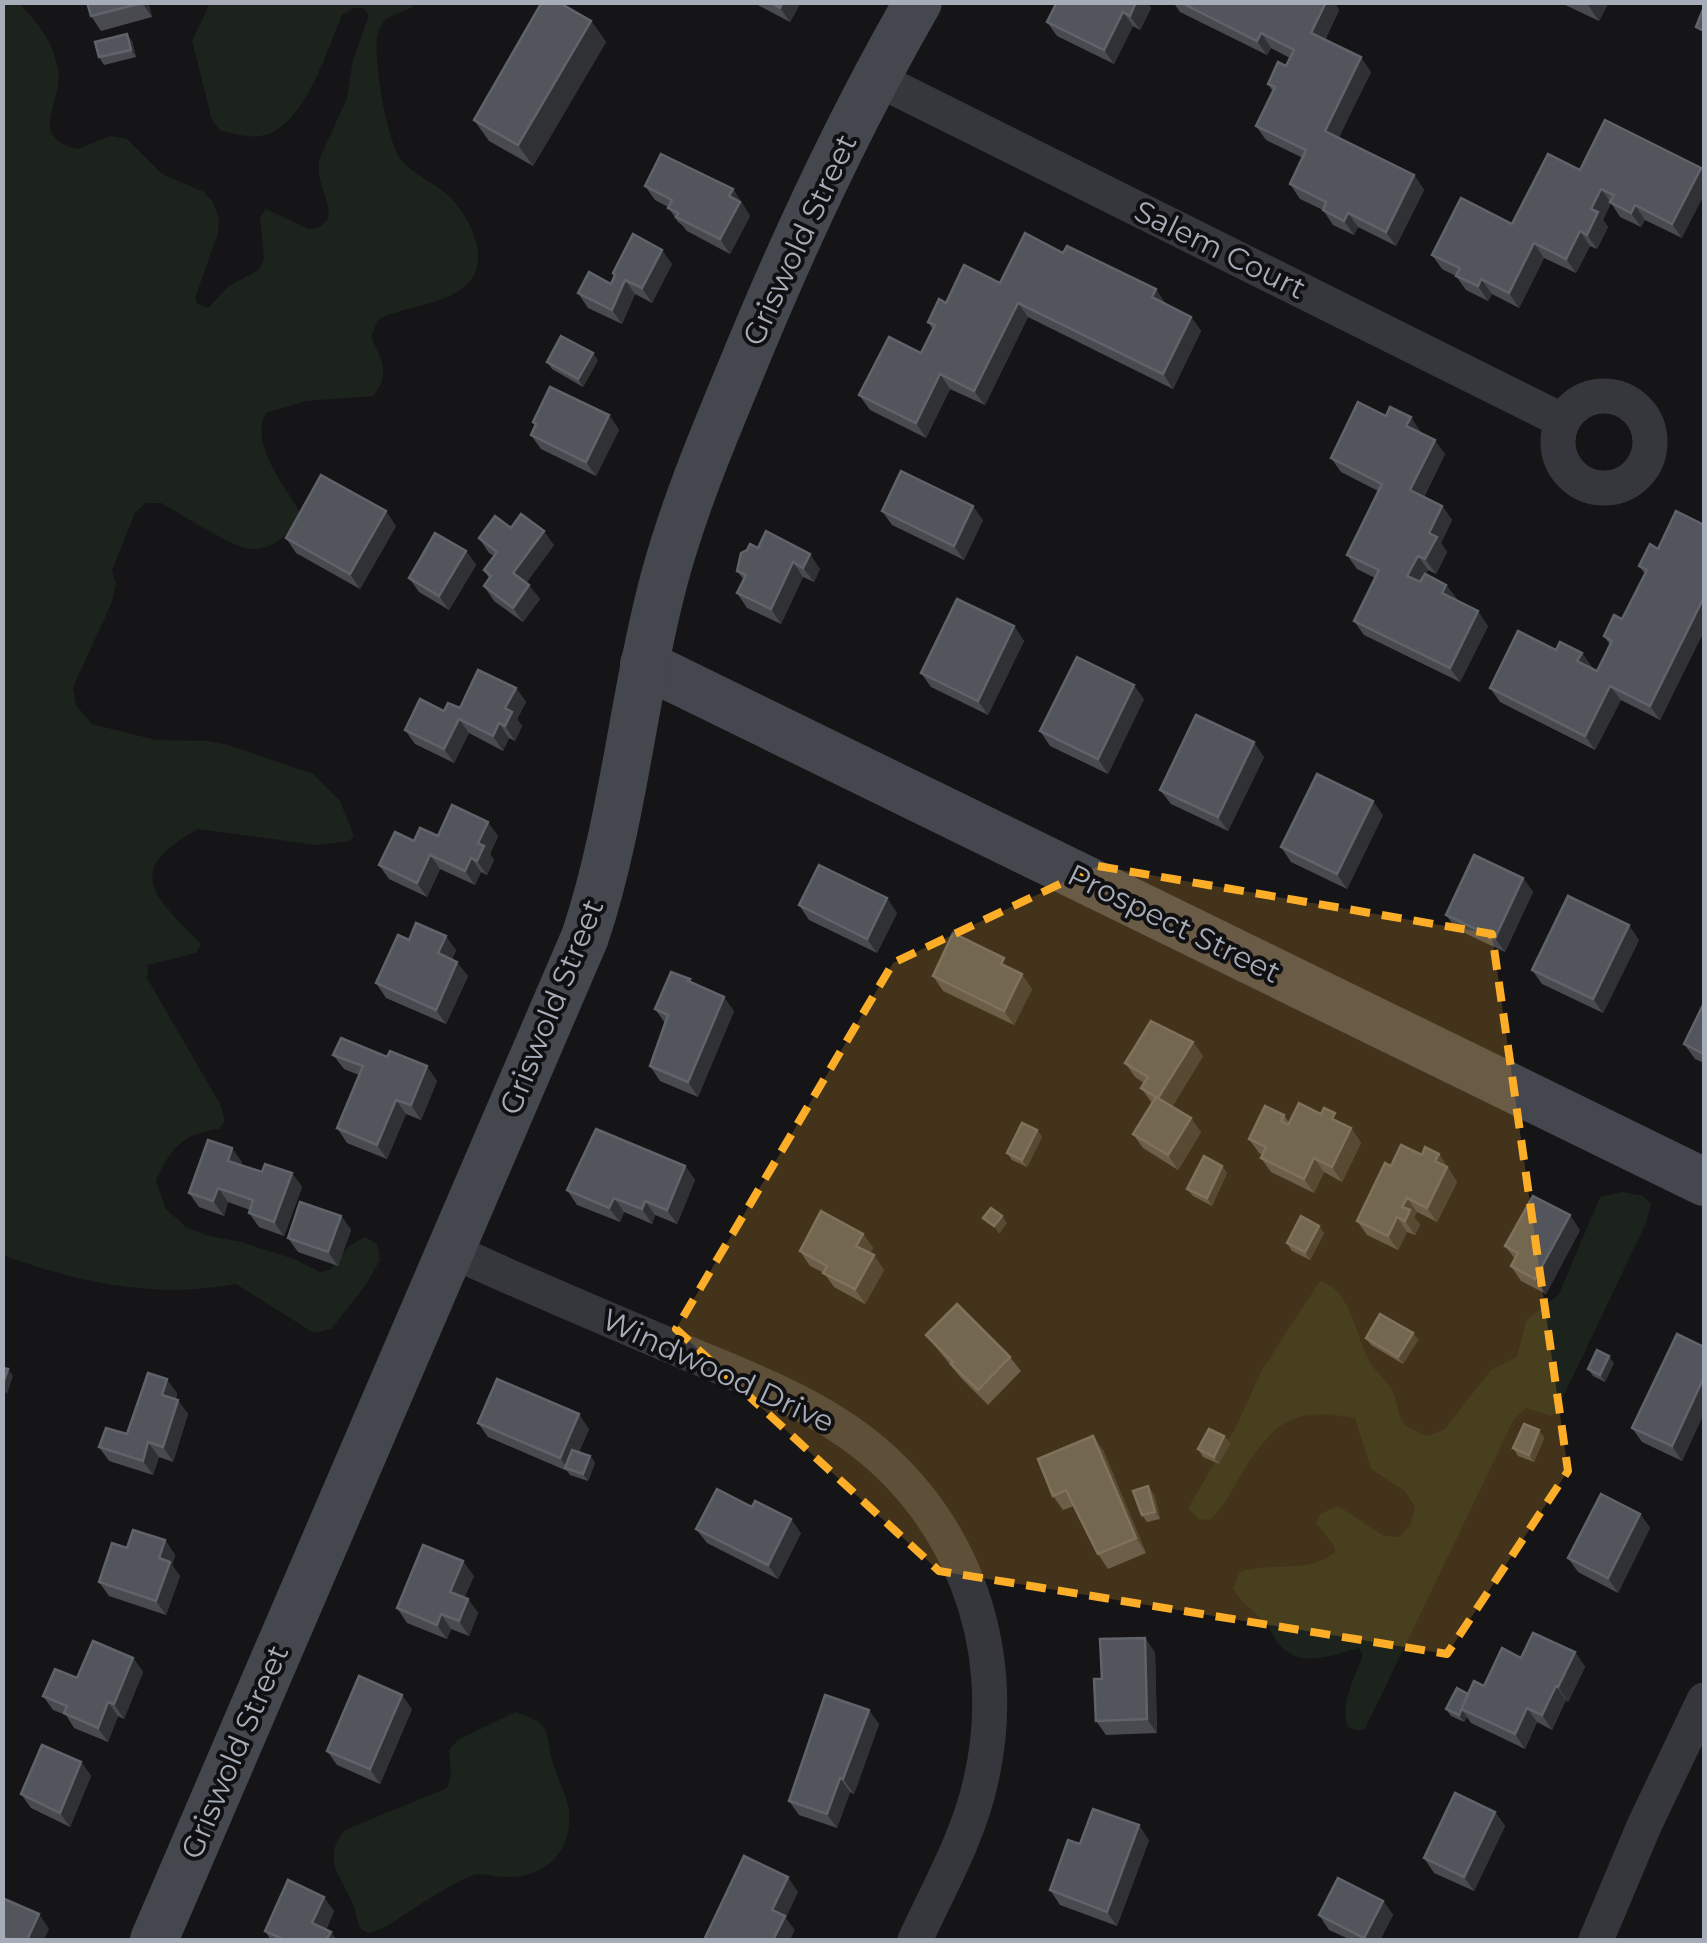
<svg xmlns="http://www.w3.org/2000/svg" width="1707" height="1943" font-family="Montserrat,sans-serif">
<style>
.green{fill:#1b231c}
.lines{fill:none;stroke-linecap:round;stroke-linejoin:round}
.street{stroke:#36373d;stroke-width:35}
.secondary{stroke:#44474d;stroke-width:48}
.wall{fill:#484a50}
.shaded-wall{fill:#2f3135}
.building{fill:#52555b;stroke:#60636a;stroke-width:2.5}
.marked{fill:#fdae28;fill-opacity:0.2;stroke:#fdae28;stroke-width:8;stroke-dasharray:20 12;stroke-linejoin:round}
.labels{text-anchor:middle;stroke-width:8;stroke-linejoin:round;paint-order:stroke}
.street-label{font-size:30px;fill:#a7adb8;stroke:#101013}
</style>
<rect width="100%" height="100%" fill="#151518"/>
<!-- green -->
<g class="green">
<path d="M3,3H19C38,24 53,40 58,70C64,103 25,136 78,149L111,136L127,139L162,174L204,192L213,202L219,219L218,233L195,298L198,304L208,308L229,286L259,270L264,259L260,217L266,209L308,229L318,228L327,221L329,210L319,176V160L347,98L353,60L369,15L363,8H354L342,15C327,50 303,131 260,136C248,138 233,133 221,131L212,120L192,41L210,3H414L413,7L385,19C383,24 379,28 378,33C372,55 387,144 402,161C415,176 437,184 451,198C469,218 491,258 469,282C447,306 405,305 378,320L371,337C382,361 391,374 373,396L306,401L266,413C249,444 285,486 301,514C293,534 268,554 245,548C226,543 181,514 161,503H146L135,513L112,570L116,584L112,602L73,687L76,705L92,724L156,740L208,741L228,745L313,774L340,801L354,836L349,841L317,845L198,829C120,872 156,897 201,944L196,953L148,965L147,978L220,1104L225,1121L219,1129C183,1133 169,1150 156,1181L166,1209L186,1227L209,1236L241,1242L294,1259L320,1272L330,1270L350,1245L365,1237L377,1244L380,1260L365,1286L331,1329L314,1333L236,1284C157,1299 78,1283 3,1255Z"/>
<path d="M1622,1192L1643,1196L1651,1204L1646,1223L1556,1412L1551,1416L1526,1408L1514,1419L1365,1729L1358,1731L1348,1727C1339,1705 1355,1677 1363,1655L1359,1648C1332,1655 1299,1670 1278,1643C1273,1637 1271,1629 1265,1623C1254,1610 1241,1603 1233,1588L1240,1572C1270,1561 1308,1575 1335,1552V1547L1316,1523L1320,1514L1338,1506L1384,1536L1400,1537L1411,1523L1415,1507L1405,1491L1371,1469L1355,1418C1297,1407 1276,1419 1245,1468C1233,1487 1227,1504 1210,1520L1198,1519L1188,1508L1235,1429L1262,1370L1320,1281C1353,1290 1355,1340 1372,1365C1377,1374 1388,1381 1392,1390C1404,1417 1392,1423 1427,1436L1445,1429L1491,1370L1517,1357L1526,1321L1559,1294L1600,1197Z"/>
<path d="M515,1712C557,1725 543,1733 555,1769C559,1781 565,1793 568,1805C576,1847 549,1876 509,1877C496,1878 483,1871 471,1876C440,1889 412,1911 383,1928L370,1933L362,1930C356,1922 357,1916 354,1907C344,1878 319,1861 345,1830L447,1788L451,1776L449,1750L458,1740Z"/>
</g>
<g class="lines">
<!-- street -->
<g class="street">
<path d="M877,79L1563,421"/>
<circle cx="1604" cy="442" r="46"/>
<path d="M450,1250C524,1284 598,1315 673,1347C730,1372 791,1393 844,1429C959,1506 1012,1645 981,1780C969,1836 939,1888 915,1940"/>
<path d="M1596,1940L1644,1826L1704,1700"/>
</g>
<!-- secondary -->
<g class="secondary">
<path d="M644,664L1704,1182"/>
<path d="M154,1940L585,937C624,820 633,695 665,576C684,507 711,442 738,377C790,249 849,122 918,2"/>
</g>
</g>
<!-- wall -->
<g class="wall">
<path d="M87,2H148L152,17L101,31L91,16Z"/>
<path d="M752,2H801L790,22Z"/>
<path d="M1057,2H1146L1151,8L1140,30L1133,26L1114,64L1057,36L1047,22Z"/>
<path d="M1173,2H1334L1339,10L1325,40L1371,72L1338,138L1414,175L1424,190L1396,246L1358,227L1354,235L1333,225L1323,210L1300,199L1290,184L1303,158L1266,140L1256,126L1273,92L1268,84L1286,66L1290,58L1271,48L1267,55L1180,12Z"/>
<path d="M1559,2H1609L1599,21Z"/>
<path d="M591,21L606,42L533,166L489,141L474,120Z"/>
<path d="M132,41L136,57L104,65L99,57Z"/>
<path d="M1605,120L1682,238L1645,220L1641,227L1620,217L1611,203L1603,220L1608,227L1597,249L1590,246L1576,273L1544,258L1519,308L1492,294L1488,301L1466,290L1456,276L1442,269L1432,255L1512,224L1580,170Z"/>
<path d="M645,186L733,189L750,216L730,254L687,231L682,225L678,222L668,207L655,200Z"/>
<path d="M672,264L652,303L635,294L622,324L588,308L578,293L611,284L615,276L613,273Z"/>
<path d="M1000,283L1166,304L1191,317L1201,331L1173,389L1028,317L985,405L950,389L926,438L870,410L859,395L921,353L933,330L928,322L946,303Z"/>
<path d="M598,360L583,387L552,369L547,362Z"/>
<path d="M609,415L619,430L596,476L541,449L531,435L536,425L533,422Z"/>
<path d="M1386,416L1411,417L1420,433L1445,454L1424,497L1442,506L1452,520L1441,543L1447,552L1436,574L1428,570L1426,574L1446,585L1457,599L1456,600L1488,626L1460,682L1364,635L1354,621L1375,578L1357,569L1347,555L1378,491L1341,472L1331,458Z"/>
<path d="M882,511L983,520L964,560L892,525Z"/>
<path d="M1704,525V631L1660,720L1621,700L1595,750L1500,702L1490,688L1556,650L1582,653L1592,667L1597,671L1610,645L1604,636L1622,619L1645,574L1639,566L1658,549Z"/>
<path d="M396,526L360,589L296,553L286,538Z"/>
<path d="M511,528L554,545L526,583L540,599L523,622L494,601L484,586L489,578L484,570L494,556L489,553L479,538Z"/>
<path d="M758,548L820,569L814,582L803,577L781,624L747,608L737,593L744,580L737,571Z"/>
<path d="M466,551L476,565L449,610L419,592L409,578Z"/>
<path d="M1014,626L1024,641L988,715L931,687L921,673Z"/>
<path d="M516,688L526,702L517,719L522,726L515,741L509,738L503,751L469,733L454,763L415,744L405,730L444,711L460,708Z"/>
<path d="M1144,699L1108,774L1050,746L1040,731Z"/>
<path d="M1264,757L1228,831L1171,804L1160,790Z"/>
<path d="M1383,815L1347,889L1291,862L1281,847Z"/>
<path d="M438,836H498L490,854L494,860L487,875L481,872L475,885L440,869L427,897L389,879L379,865L414,841Z"/>
<path d="M1523,878L1533,892L1505,952L1456,929L1446,915Z"/>
<path d="M799,905L897,913L877,953L809,920Z"/>
<path d="M409,940L456,950L452,959L468,976L446,1024L386,998L376,983Z"/>
<path d="M1639,940L1603,1013L1542,984L1532,970Z"/>
<path d="M933,976L1032,989L1014,1025L943,991Z"/>
<path d="M690,979L693,983L734,1011L698,1097L660,1081L650,1066L665,1023L655,1009Z"/>
<path d="M1704,1003V1063L1695,1059L1684,1044Z"/>
<path d="M1193,1042L1203,1056L1172,1107L1201,1132L1178,1170L1143,1148L1133,1134L1152,1103L1141,1088L1144,1083L1135,1077L1125,1063Z"/>
<path d="M333,1055L437,1081L421,1120L406,1114L387,1159L347,1143L337,1128L359,1075L344,1069Z"/>
<path d="M1284,1115L1289,1123L1343,1125L1351,1128L1361,1143L1342,1182L1324,1172L1314,1193L1271,1172L1261,1158L1262,1155L1259,1153L1249,1139Z"/>
<path d="M1037,1130L1042,1137L1027,1167L1012,1160L1007,1153Z"/>
<path d="M1439,1154L1457,1182L1437,1222L1417,1212L1414,1217L1420,1225L1415,1235L1407,1232L1398,1250L1367,1235L1357,1221L1391,1166L1422,1155Z"/>
<path d="M242,1162L241,1165L262,1172L292,1173L302,1187L284,1236L259,1227L249,1213L250,1210L228,1202L224,1216L199,1207L189,1193Z"/>
<path d="M685,1166L695,1180L677,1224L655,1215L652,1224L624,1212L620,1222L577,1205L567,1190Z"/>
<path d="M1222,1166L1227,1173L1212,1206L1193,1196L1187,1189Z"/>
<path d="M341,1216L351,1230L338,1266L298,1252L288,1238Z"/>
<path d="M1580,1230L1546,1294L1521,1281L1511,1266L1515,1259L1505,1246Z"/>
<path d="M1324,1233L1310,1260L1292,1251L1287,1243Z"/>
<path d="M863,1234L873,1248L870,1253L884,1270L865,1304L834,1287L824,1273L810,1266L800,1251Z"/>
<path d="M1413,1333L1418,1340L1403,1364L1371,1345L1366,1338Z"/>
<path d="M926,1335L1010,1357L1021,1371L988,1405L961,1378Z"/>
<path d="M1704,1347V1413L1682,1461L1642,1442L1632,1428Z"/>
<path d="M1614,1363L1605,1382L1593,1376L1588,1369Z"/>
<path d="M177,1393L176,1399L188,1414L173,1462L159,1457L153,1475L109,1461L99,1447L127,1434Z"/>
<path d="M478,1423L589,1429L579,1452L590,1456L595,1463L588,1481L570,1475L567,1471L488,1437Z"/>
<path d="M1539,1430L1544,1438L1534,1462L1518,1456L1513,1448Z"/>
<path d="M1224,1436L1230,1443L1219,1464L1203,1457L1198,1449Z"/>
<path d="M1103,1450L1146,1553L1108,1569L1098,1554L1074,1506L1063,1510L1053,1496Z"/>
<path d="M1154,1494L1160,1519L1147,1522L1142,1515Z"/>
<path d="M1640,1514L1650,1528L1618,1593L1578,1572L1568,1558Z"/>
<path d="M696,1529L801,1533L778,1579L707,1543Z"/>
<path d="M165,1540L175,1555L172,1565L180,1576L166,1615L109,1596L99,1582L127,1548Z"/>
<path d="M474,1576L464,1597L468,1599L478,1613L469,1636L451,1629L447,1639L407,1623L397,1608Z"/>
<path d="M1145,1638L1155,1653L1157,1733L1106,1735L1096,1721Z"/>
<path d="M1575,1652L1585,1667L1568,1702L1566,1700L1552,1730L1537,1722L1525,1749L1471,1723L1467,1717L1464,1722L1451,1716L1446,1709L1468,1694L1484,1686L1521,1658Z"/>
<path d="M133,1658L143,1672L124,1719L118,1716L108,1742L74,1728L66,1715L53,1710L43,1696L77,1678Z"/>
<path d="M412,1709L380,1784L337,1765L327,1751Z"/>
<path d="M879,1724L854,1794L850,1792L837,1828L799,1815L789,1801Z"/>
<path d="M81,1762L91,1776L70,1827L31,1808L21,1794Z"/>
<path d="M1495,1812L1505,1826L1474,1891L1434,1873L1424,1858Z"/>
<path d="M1149,1840L1117,1926L1060,1905L1050,1890L1080,1844Z"/>
<path d="M1383,1901L1393,1915L1380,1940H1351L1329,1930L1319,1915Z"/>
<path d="M334,1911L326,1930L337,1940H271L265,1931Z"/>
</g>
<!-- shaded-wall -->
<g class="shaded-wall">
<path d="M148,2L152,17L142,3Z"/>
<path d="M783,2H801L790,22L780,8Z"/>
<path d="M1136,2H1146L1151,8L1140,30L1130,16Z"/>
<path d="M1326,2H1334L1339,10L1321,47L1311,33Z"/>
<path d="M1586,2H1609L1599,21Z"/>
<path d="M1123,12L1133,26L1114,64L1104,50Z"/>
<path d="M591,21L606,42L533,166L518,145Z"/>
<path d="M1261,33L1271,48L1267,55L1257,41Z"/>
<path d="M127,34L132,41L136,57L131,50Z"/>
<path d="M1361,57L1371,72L1335,146L1325,131Z"/>
<path d="M1701,168L1704,173V195L1682,238L1672,224Z"/>
<path d="M1414,175L1424,190L1396,246L1386,232Z"/>
<path d="M733,189L750,216L730,254L720,239L729,196Z"/>
<path d="M1601,189L1611,203L1603,220L1608,227L1597,249L1587,235L1591,209Z"/>
<path d="M1635,205L1645,220L1641,227L1631,213Z"/>
<path d="M1348,213L1358,227L1354,235L1344,221Z"/>
<path d="M1580,231L1590,246L1576,273L1566,259Z"/>
<path d="M1534,243L1544,258L1519,308L1509,293Z"/>
<path d="M662,250L672,264L652,303L642,288Z"/>
<path d="M1481,279L1492,294L1488,301L1478,286Z"/>
<path d="M625,280L635,294L622,324L612,310Z"/>
<path d="M1156,289L1166,304L1152,297Z"/>
<path d="M1018,303L1028,317L985,405L974,391Z"/>
<path d="M1191,317L1201,331L1173,389L1163,374Z"/>
<path d="M593,353L598,360L583,387L578,379Z"/>
<path d="M940,374L950,389L926,438L916,423Z"/>
<path d="M609,415L619,430L596,476L586,462Z"/>
<path d="M1411,417L1421,432L1416,440L1406,426Z"/>
<path d="M1435,440L1445,454L1420,504L1410,490Z"/>
<path d="M973,506L983,520L964,560L954,546Z"/>
<path d="M1442,506L1452,520L1441,543L1447,552L1436,574L1425,559L1429,533Z"/>
<path d="M386,511L396,526L360,589L350,574Z"/>
<path d="M544,531L554,545L523,587L513,573Z"/>
<path d="M466,551L476,565L449,610L439,596Z"/>
<path d="M810,554L820,569L814,582L803,568Z"/>
<path d="M1418,556L1428,570L1417,591L1407,576Z"/>
<path d="M793,562L803,577L781,624L771,609Z"/>
<path d="M529,585L540,599L523,622L513,608Z"/>
<path d="M1446,585L1457,599L1452,608L1442,593Z"/>
<path d="M1704,597V631L1660,720L1650,706Z"/>
<path d="M1478,611L1488,626L1460,682L1450,668Z"/>
<path d="M1014,626L1024,641L988,715L978,701Z"/>
<path d="M1582,653L1592,667L1577,661Z"/>
<path d="M1134,685L1144,699L1108,774L1098,759Z"/>
<path d="M1610,686L1621,700L1595,750L1585,736Z"/>
<path d="M516,688L526,702L517,719L522,726L515,741L505,726V708Z"/>
<path d="M459,719L469,733L454,763L444,749Z"/>
<path d="M499,723L509,738L503,751L493,736Z"/>
<path d="M1254,742L1264,757L1228,831L1218,817Z"/>
<path d="M1373,801L1383,815L1347,889L1337,874Z"/>
<path d="M488,822L498,836L490,854L494,860L487,875L477,861L478,843Z"/>
<path d="M430,855L440,869L427,897L417,883Z"/>
<path d="M471,858L481,872L475,885L465,871Z"/>
<path d="M1523,878L1533,892L1505,952L1495,938Z"/>
<path d="M887,898L897,913L877,953L867,939Z"/>
<path d="M1629,925L1639,940L1603,1013L1593,999Z"/>
<path d="M446,936L456,950L448,967L438,953Z"/>
<path d="M457,962L468,976L446,1024L436,1010Z"/>
<path d="M1022,974L1032,989L1014,1025L1004,1011Z"/>
<path d="M724,997L734,1011L698,1097L688,1082Z"/>
<path d="M1193,1042L1203,1056L1168,1113L1158,1098Z"/>
<path d="M427,1066L437,1081L421,1120L411,1105Z"/>
<path d="M396,1100L406,1114L387,1159L377,1145Z"/>
<path d="M1191,1118L1201,1132L1178,1170L1168,1155Z"/>
<path d="M1351,1128L1361,1143L1342,1182L1332,1167Z"/>
<path d="M1037,1130L1042,1137L1027,1167L1022,1160Z"/>
<path d="M232,1148L242,1162L238,1175L228,1161Z"/>
<path d="M1439,1154L1457,1182L1437,1222L1427,1208L1435,1161Z"/>
<path d="M1314,1158L1324,1172L1314,1193L1304,1179Z"/>
<path d="M685,1166L695,1180L677,1224L667,1210Z"/>
<path d="M1222,1166L1227,1173L1212,1206L1207,1198Z"/>
<path d="M292,1173L302,1187L284,1236L274,1222Z"/>
<path d="M218,1188L228,1202L224,1216L213,1201Z"/>
<path d="M614,1198L624,1212L620,1222L609,1208Z"/>
<path d="M1407,1198L1417,1212L1414,1217L1420,1225L1415,1235L1405,1221L1402,1207Z"/>
<path d="M645,1201L655,1215L652,1224L642,1209Z"/>
<path d="M1570,1215L1580,1230L1546,1294L1535,1279Z"/>
<path d="M341,1216L351,1230L338,1266L328,1252Z"/>
<path d="M1002,1216L1007,1223L999,1234L994,1226Z"/>
<path d="M1397,1217L1407,1232L1398,1250L1388,1236Z"/>
<path d="M1319,1226L1324,1233L1310,1260L1305,1252Z"/>
<path d="M863,1234L873,1248L866,1260L856,1246Z"/>
<path d="M874,1255L884,1270L865,1304L855,1289Z"/>
<path d="M1413,1333L1418,1340L1403,1364L1398,1357Z"/>
<path d="M1609,1356L1614,1363L1605,1382L1600,1375Z"/>
<path d="M8,1369L13,1376L7,1394L2,1388Z"/>
<path d="M1704,1377V1413L1682,1461L1672,1446Z"/>
<path d="M167,1379L177,1393L172,1409L162,1395Z"/>
<path d="M178,1400L188,1414L173,1462L163,1447Z"/>
<path d="M579,1414L589,1429L571,1470L568,1469L560,1458Z"/>
<path d="M1539,1430L1544,1438L1534,1462L1529,1455Z"/>
<path d="M1093,1436L1103,1450L1146,1553L1136,1538Z"/>
<path d="M1224,1436L1230,1443L1219,1464L1214,1457Z"/>
<path d="M148,1442L159,1457L153,1475L143,1461Z"/>
<path d="M590,1456L595,1463L588,1481L583,1474Z"/>
<path d="M1148,1486L1154,1494L1160,1519L1155,1512Z"/>
<path d="M1640,1514L1650,1528L1618,1593L1608,1578Z"/>
<path d="M791,1519L801,1533L778,1579L768,1565Z"/>
<path d="M165,1540L175,1555L172,1565L180,1576L166,1615L156,1601L159,1558Z"/>
<path d="M463,1561L474,1576L461,1606L450,1592Z"/>
<path d="M468,1599L478,1613L469,1636L459,1621Z"/>
<path d="M441,1614L451,1629L447,1639L437,1625Z"/>
<path d="M1145,1638L1155,1653L1157,1733L1147,1719Z"/>
<path d="M1575,1652L1585,1667L1568,1702L1558,1687Z"/>
<path d="M133,1658L143,1672L124,1719L114,1704Z"/>
<path d="M1556,1686L1566,1700L1552,1730L1542,1715Z"/>
<path d="M402,1695L412,1709L380,1784L370,1769Z"/>
<path d="M108,1702L118,1716L108,1742L98,1728Z"/>
<path d="M1527,1708L1537,1722L1525,1749L1515,1734Z"/>
<path d="M869,1710L879,1724L854,1794L843,1779Z"/>
<path d="M1462,1710L1467,1717L1464,1722L1459,1715Z"/>
<path d="M81,1762L91,1776L70,1827L60,1813Z"/>
<path d="M840,1778L850,1792L837,1828L827,1814Z"/>
<path d="M1495,1812L1505,1826L1474,1891L1464,1877Z"/>
<path d="M1139,1825L1149,1840L1117,1926L1107,1912Z"/>
<path d="M788,1877L798,1892L786,1918L795,1930L790,1940H773L772,1910Z"/>
<path d="M324,1897L334,1911L322,1938L312,1923Z"/>
<path d="M1383,1901L1393,1915L1380,1940H1366L1364,1938Z"/>
<path d="M39,1914L49,1929L44,1940H27Z"/>
<path d="M331,1932L337,1940H326Z"/>
</g>
<!-- building -->
<g class="building">
<path d="M87,2H142V3L91,16Z"/>
<path d="M542,2H558L591,21L518,145L474,120Z"/>
<path d="M770,2H783L780,8Z"/>
<path d="M1057,2H1136L1130,16L1123,12L1104,50L1047,22Z"/>
<path d="M1180,2H1326L1311,33L1361,57L1325,131L1414,175L1386,232L1348,213L1344,221L1323,210L1326,202L1290,184L1306,150L1256,126L1275,87L1268,84L1278,62L1286,66L1294,50L1261,33L1257,41Z"/>
<path d="M1704,7V31L1696,27Z"/>
<path d="M127,34L131,50L99,57L95,42Z"/>
<path d="M1605,120L1701,168L1672,224L1635,205L1631,213L1610,202L1614,195L1601,189L1591,209L1598,212L1587,235L1580,231L1566,259L1534,243L1509,293L1481,279L1478,286L1456,276L1460,268L1432,255L1461,198L1512,224L1548,154L1580,170Z"/>
<path d="M661,154L733,189L729,196L740,202L720,239L676,217L678,213L668,208L672,200L645,186Z"/>
<path d="M1025,233L1063,253L1067,246L1156,289L1152,297L1191,317L1163,374L1018,303L974,391L940,374L916,423L859,395L889,337L921,353L935,325L928,322L939,299L946,303L964,265L1000,283Z"/>
<path d="M633,234L662,250L642,288L625,280L612,310L578,293L589,272L611,284L615,275L613,273Z"/>
<path d="M561,336L593,353L578,379L547,362Z"/>
<path d="M550,387L609,415L586,462L531,435L536,424L533,422Z"/>
<path d="M1358,402L1386,416L1390,407L1411,417L1406,426L1435,440L1410,490L1442,506L1429,533L1437,537L1425,559L1418,556L1407,576L1420,582L1425,574L1446,585L1442,593L1478,611L1450,668L1354,621L1379,570L1347,555L1382,484L1331,458Z"/>
<path d="M901,471L973,506L954,546L882,511Z"/>
<path d="M321,475L386,511L350,574L286,538Z"/>
<path d="M1676,511L1704,525V597L1650,706L1610,686L1585,736L1490,688L1518,631L1556,650L1560,642L1582,653L1577,661L1597,671L1612,641L1604,636L1614,615L1622,619L1647,570L1639,566L1650,544L1658,549Z"/>
<path d="M521,514L544,531L513,573L529,585L513,608L484,586L491,576L484,570L497,552L479,538L495,516L511,528Z"/>
<path d="M766,531L810,554L803,568L793,562L771,609L737,593L746,575L737,571L741,553L747,550L750,544L758,548Z"/>
<path d="M435,533L466,551L439,596L409,578Z"/>
<path d="M957,599L1014,626L978,701L921,673Z"/>
<path d="M1077,657L1134,685L1098,759L1040,731Z"/>
<path d="M478,670L516,688L505,708L512,712L505,726L499,723L493,736L459,719L444,749L405,730L420,699L444,711L448,703L460,708Z"/>
<path d="M1196,715L1254,742L1218,817L1160,790Z"/>
<path d="M1317,774L1373,801L1337,874L1281,847Z"/>
<path d="M452,805L488,822L478,843L484,846L477,861L471,858L465,871L430,855L417,883L379,865L395,832L414,841L420,828L438,836Z"/>
<path d="M1474,855L1523,878L1495,938L1446,915Z"/>
<path d="M819,865L887,898L867,939L799,905Z"/>
<path d="M1568,896L1629,925L1593,999L1532,970Z"/>
<path d="M416,923L446,936L438,953L457,962L436,1010L376,983L398,935L409,940Z"/>
<path d="M953,933L1004,958L1001,964L1022,974L1004,1011L933,976Z"/>
<path d="M671,972L690,979L688,981L724,997L688,1082L650,1066L668,1015L655,1009Z"/>
<path d="M1704,1003V1054L1684,1044Z"/>
<path d="M1151,1021L1193,1042L1158,1098L1141,1088L1148,1077L1125,1063Z"/>
<path d="M341,1038L387,1057L390,1051L427,1066L411,1105L396,1100L377,1145L337,1128L363,1066L333,1055Z"/>
<path d="M1156,1097L1191,1118L1168,1155L1133,1134Z"/>
<path d="M1299,1103L1321,1114L1324,1108L1335,1113L1332,1119L1351,1128L1332,1167L1314,1158L1304,1179L1261,1158L1266,1147L1249,1139L1265,1106L1284,1115L1281,1121L1288,1125Z"/>
<path d="M1022,1123L1037,1130L1022,1160L1007,1153Z"/>
<path d="M596,1129L685,1166L667,1210L645,1201L642,1209L614,1198L609,1208L567,1190Z"/>
<path d="M208,1140L232,1148L228,1161L262,1172L265,1164L292,1173L274,1222L249,1213L253,1200L218,1188L213,1201L189,1193Z"/>
<path d="M1401,1145L1422,1155L1425,1147L1439,1154L1435,1161L1447,1167L1427,1208L1407,1198L1402,1207L1410,1210L1405,1221L1397,1217L1388,1236L1357,1221L1385,1163L1391,1166Z"/>
<path d="M1204,1156L1222,1166L1207,1198L1187,1189Z"/>
<path d="M1533,1196L1570,1215L1535,1279L1511,1266L1518,1253L1505,1246Z"/>
<path d="M300,1202L341,1216L328,1252L288,1238Z"/>
<path d="M991,1208L1002,1216L994,1226L983,1218Z"/>
<path d="M821,1211L863,1234L856,1246L874,1255L855,1289L823,1273L827,1266L800,1251Z"/>
<path d="M1301,1216L1319,1226L1305,1252L1287,1243Z"/>
<path d="M957,1304L1010,1357L978,1390L951,1364L953,1362L926,1335Z"/>
<path d="M1380,1314L1413,1333L1398,1357L1366,1338Z"/>
<path d="M1677,1334L1704,1347V1377L1672,1446L1632,1428Z"/>
<path d="M1597,1350L1609,1356L1600,1375L1588,1369Z"/>
<path d="M2,1368L8,1369L2,1386Z"/>
<path d="M148,1373L167,1379L162,1395L178,1400L163,1447L148,1442L143,1461L99,1447L106,1428L127,1434Z"/>
<path d="M497,1379L579,1414L560,1458L478,1423Z"/>
<path d="M1524,1424L1539,1430L1529,1455L1513,1448Z"/>
<path d="M1209,1429L1224,1436L1214,1457L1198,1449Z"/>
<path d="M1093,1436L1136,1538L1098,1554L1066,1490L1053,1496L1038,1459Z"/>
<path d="M572,1450L590,1456L583,1474L565,1468Z"/>
<path d="M1148,1486L1155,1512L1142,1515L1133,1491Z"/>
<path d="M717,1489L752,1507L755,1501L791,1519L768,1565L696,1529Z"/>
<path d="M1601,1494L1640,1514L1608,1578L1568,1558Z"/>
<path d="M133,1530L165,1540L159,1558L170,1562L156,1601L99,1582L112,1543L127,1548Z"/>
<path d="M423,1545L463,1561L450,1592L468,1599L459,1621L441,1614L437,1625L397,1608Z"/>
<path d="M1533,1633L1575,1652L1558,1687L1556,1686L1542,1715L1527,1708L1515,1734L1461,1709L1474,1681L1484,1686L1502,1648L1521,1658Z"/>
<path d="M1145,1638L1147,1719L1096,1721L1094,1679H1102L1100,1639Z"/>
<path d="M93,1641L133,1658L114,1704L108,1702L98,1728L64,1713L67,1706L43,1696L55,1669L77,1678Z"/>
<path d="M359,1676L402,1695L370,1769L327,1751Z"/>
<path d="M1457,1688L1468,1694L1459,1715L1446,1709Z"/>
<path d="M825,1695L869,1710L843,1779L840,1778L827,1814L789,1801Z"/>
<path d="M42,1745L81,1762L60,1813L21,1794Z"/>
<path d="M1455,1793L1495,1812L1464,1877L1424,1858Z"/>
<path d="M1093,1809L1139,1825L1107,1912L1050,1890L1068,1840L1080,1844Z"/>
<path d="M744,1856L788,1877L772,1910L785,1916L773,1940H711L705,1938Z"/>
<path d="M1338,1878L1383,1901L1364,1938L1319,1915Z"/>
<path d="M288,1880L324,1897L312,1923L331,1932L326,1940H285L265,1931Z"/>
<path d="M2,1898L39,1914L27,1940H12L2,1937Z"/>
</g>
<!-- marked area -->
<path class="marked" d="M1098,866L1492,934L1568,1471L1447,1654L939,1571L676,1329L893,963Z"/>
<g class="labels">
<!-- street labels -->
<g class="street-label">
<text transform="translate(800 240) rotate(-65)" y="10">Griswold Street</text>
<text transform="translate(1220 250) rotate(26)" y="10">Salem Court</text>
<text transform="translate(1174 924) rotate(26)" y="10">Prospect Street</text>
<text transform="translate(552 1007) rotate(-68)" y="10">Griswold Street</text>
<text transform="translate(718 1371) rotate(25)" y="10">Windwood Drive</text>
<text transform="translate(235 1752) rotate(-67)" y="10">Griswold Street</text>
</g>
</g>
<!-- border -->
<rect width="1707" height="1943" fill="none" stroke="#a7adb8" stroke-width="10"/>
</svg>
